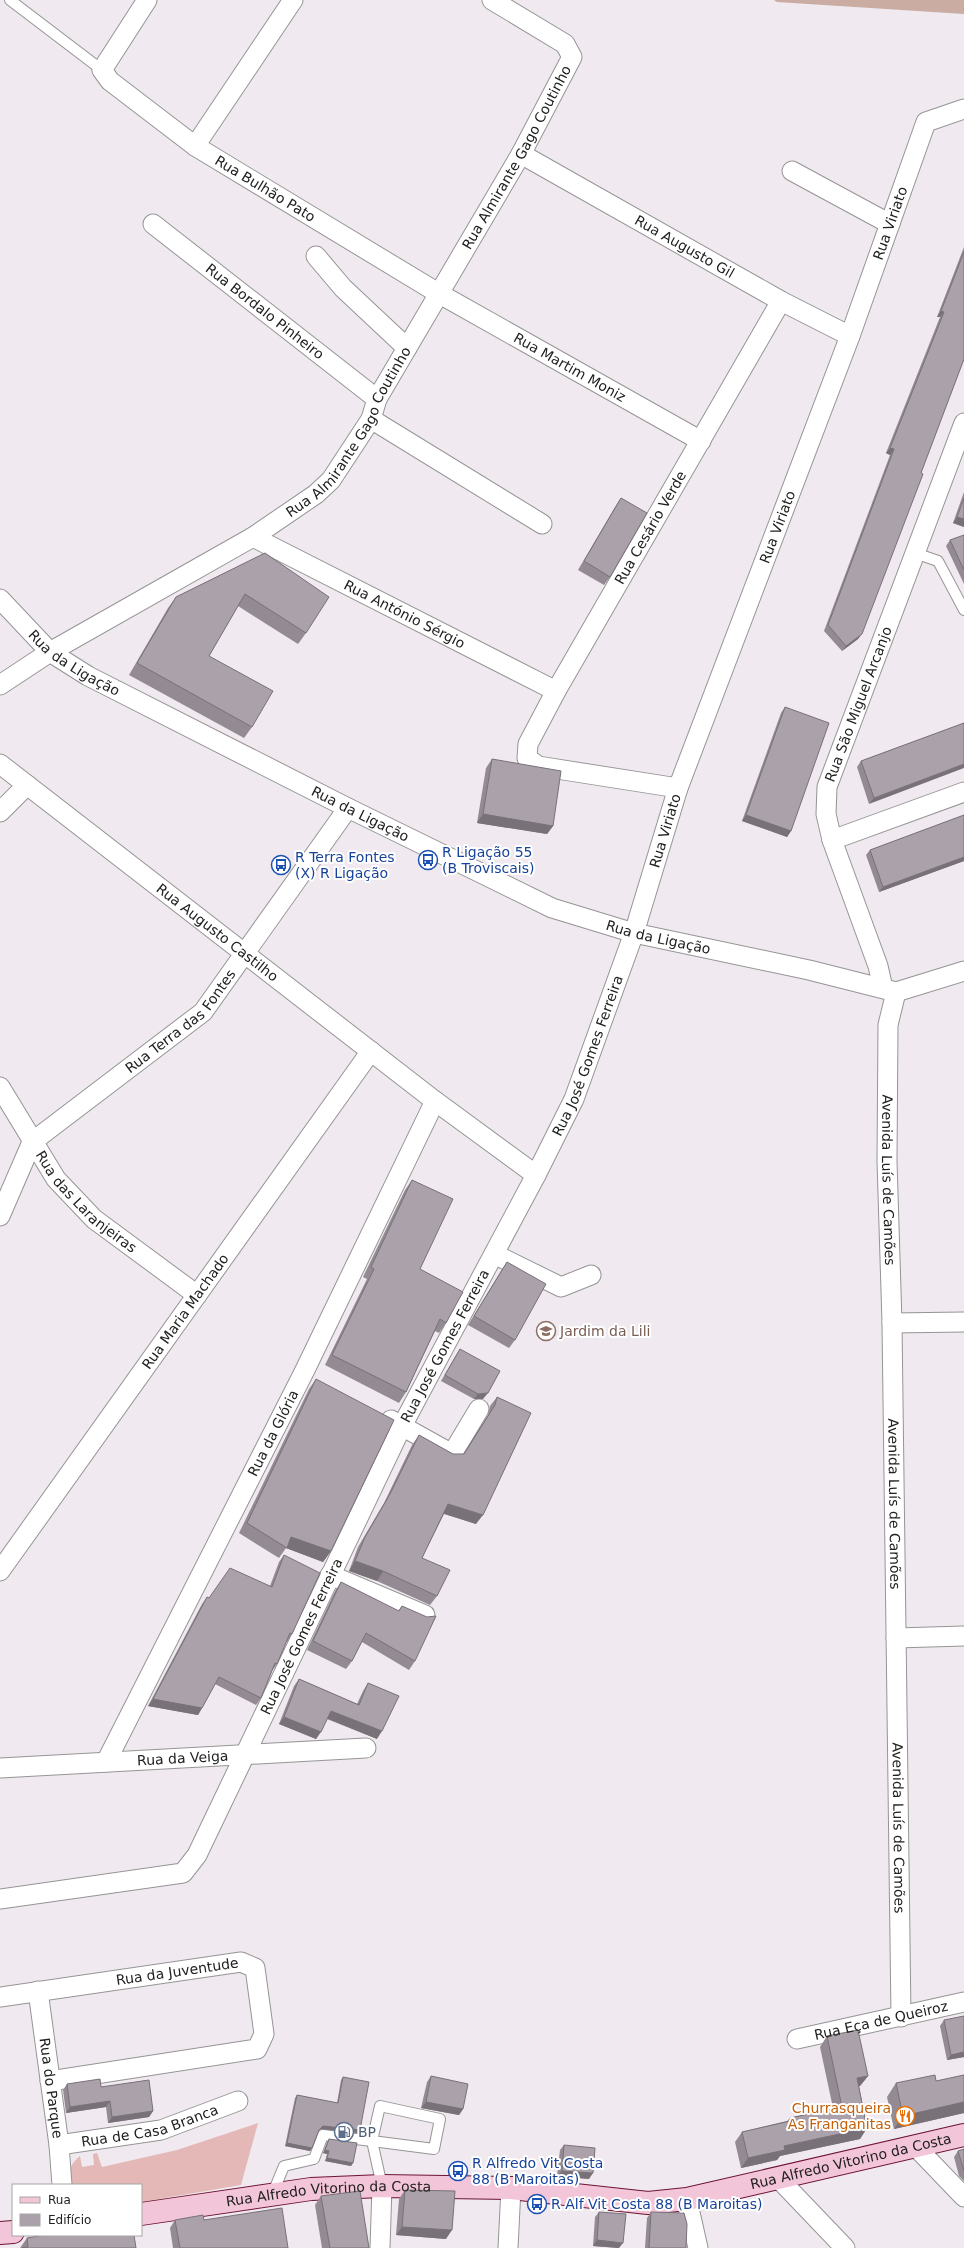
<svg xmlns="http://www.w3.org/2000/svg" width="964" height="2248" font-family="'DejaVu Sans',sans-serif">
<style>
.grass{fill:#e3b8b6}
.forest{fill:#caaca3}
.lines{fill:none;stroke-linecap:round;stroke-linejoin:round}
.lane-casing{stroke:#959595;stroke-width:12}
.street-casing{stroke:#959595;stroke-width:21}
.secondary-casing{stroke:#6d1334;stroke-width:24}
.lane{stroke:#fff;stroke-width:10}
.street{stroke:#fff;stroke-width:19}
.secondary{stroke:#f3c5d8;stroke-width:22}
.wall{fill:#938a93}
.shaded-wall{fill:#787178}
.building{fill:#aba1ab;stroke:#787178}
.labels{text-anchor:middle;stroke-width:4;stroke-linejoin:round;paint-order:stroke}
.street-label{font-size:14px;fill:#212121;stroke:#fff}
.transit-label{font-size:14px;fill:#164399;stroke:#fff;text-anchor:start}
.education-label{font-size:14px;fill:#785e54;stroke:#fff;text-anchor:start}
.food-label{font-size:14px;fill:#c56008;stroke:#fff;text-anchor:end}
.service-label{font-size:14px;fill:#4e5e75;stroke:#fff;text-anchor:start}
</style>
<rect width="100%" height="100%" fill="#f0e9ef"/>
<!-- grass -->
<path class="grass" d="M258,2123L241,2185L141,2202V2185H73C67,2172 70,2164 80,2156L82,2167L94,2165L93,2154L97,2153L102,2167L177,2150Z"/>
<!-- forest -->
<path class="forest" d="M774,0H964V14L777,2Z"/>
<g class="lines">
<defs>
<g id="lane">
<path d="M10,0L102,70"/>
<path d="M915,553L938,561L964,610"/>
<path d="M380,2106L440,2119L434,2149L372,2141Z"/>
<path d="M272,2195L284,2166L314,2159L323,2135L372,2141L382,2186"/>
</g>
<g id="street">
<path id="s1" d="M147,0L102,70L110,81L195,146L438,293L701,441"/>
<path d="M195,146L293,0"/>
<path id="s2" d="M521,154L781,301L850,336"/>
<path d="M792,171L890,224"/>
<path id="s3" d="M153,224L377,399"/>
<path d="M316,256L343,288L407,348"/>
<path d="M371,419L542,524"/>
<path id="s4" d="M253,537L556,691"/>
<path id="s5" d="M0,599L50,652L88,676L348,808L552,908L634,933L809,970L896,992"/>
<path id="s6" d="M0,685L50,652L253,537L316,494L331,480L371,419L377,399L521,154L572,57L565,44L492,0"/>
<path id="s7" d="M0,764L435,1101L536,1175"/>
<path id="s8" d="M678,788L538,766L527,758L528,744L556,691L781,301"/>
<path d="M0,812L27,785"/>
<path d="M832,840L964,792"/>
<path id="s9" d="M883,988L878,966L832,840L826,814L827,787L964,423"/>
<path id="s10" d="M896,992L888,1025L887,1161L892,1323L901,2017"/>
<path d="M896,992L964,971"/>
<path id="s11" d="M0,1087L56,1179L94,1219L197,1295"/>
<path id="s12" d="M0,1216L32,1142L203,1012L348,808"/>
<path d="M494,1254L561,1287L591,1275"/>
<path d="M892,1323L964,1322"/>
<path d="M391,1420L452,1454L479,1409"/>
<path id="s13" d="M0,1571L371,1051"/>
<path d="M330,1575L425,1615"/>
<path d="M896,1638L964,1636"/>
<path id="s14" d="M106,1762L304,1372L435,1101"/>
<path id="s15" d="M0,1768L366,1748"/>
<path id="s16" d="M0,1899L183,1873L197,1855L402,1426L536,1175L574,1099L634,933L678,788L850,336L926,122L964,109"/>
<path id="s17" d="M38,1991L59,2145L62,2185"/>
<path id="s18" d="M0,1997L241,1962L255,1968L264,2034L257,2049L50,2081"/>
<path id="s19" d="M797,2039L964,2002"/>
<path id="s20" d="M59,2145L161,2130L238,2101"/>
<path d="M916,2147L964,2197"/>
<path d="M779,2179L845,2248"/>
<path d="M687,2199L698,2248"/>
<path d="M380,2248L382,2186"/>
<path d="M508,2248L511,2188"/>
</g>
<g id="secondary">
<path id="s21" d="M141,2214L311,2189L382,2186L511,2188L648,2203L687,2199L964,2135"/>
<path d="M0,2233L13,2232"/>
</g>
</defs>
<!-- lane casing -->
<use href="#lane" class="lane-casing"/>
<!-- street casing -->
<use href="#street" class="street-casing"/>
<!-- secondary casing -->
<use href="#secondary" class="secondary-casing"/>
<!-- lane -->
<use href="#lane" class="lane"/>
<!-- street -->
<use href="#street" class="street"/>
<!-- secondary -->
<use href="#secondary" class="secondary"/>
</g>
<!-- wall -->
<g class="wall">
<path d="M964,247V359L858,639L842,651L824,631L890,455L886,453L940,317H937Z"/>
<path d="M964,492V527L953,523Z"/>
<path d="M621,498L610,577L604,585L578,570L615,507Z"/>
<path d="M964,535V584L946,546L950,540Z"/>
<path d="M265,553L306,633L298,644L238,606L209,656L252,727L244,738L129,675L168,608L176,597Z"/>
<path d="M785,707L791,831L787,837L742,821L781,713Z"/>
<path d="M964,723L869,804L857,767L861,761Z"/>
<path d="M492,759L553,826L547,834L477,823L486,768Z"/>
<path d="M964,815V861L879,892L866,855L870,850Z"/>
<path d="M412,1180L420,1269L446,1323L439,1333L435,1331L406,1392L399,1403L325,1365L367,1279L363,1277L405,1190Z"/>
<path d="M507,1262L515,1340L509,1348L468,1325L501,1271Z"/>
<path d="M460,1349L483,1399H474L441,1381L456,1355Z"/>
<path d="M316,1379L331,1551L323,1562L286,1548L279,1558L239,1533L309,1389Z"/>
<path d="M497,1397L476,1524L444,1514L422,1558L437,1596L430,1605L377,1581L349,1571L358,1547L384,1503L412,1445L419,1435L453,1454H463L488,1415L490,1406Z"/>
<path d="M284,1555L292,1634L287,1642L286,1641L277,1664L272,1671L261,1698L256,1705L215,1684L202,1708L198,1715L148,1706L202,1604L207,1597L209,1598L270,1586L279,1562Z"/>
<path d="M341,1582L398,1611L402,1606L415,1661L409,1670L362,1642L352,1661L346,1669L307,1650L335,1591Z"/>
<path d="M299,1679L357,1704L363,1691L368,1683L377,1739L327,1719L316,1739L279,1724L294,1686Z"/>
<path d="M944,2020L964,2057L947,2060L940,2026Z"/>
<path d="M827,2036L868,2076L860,2086H859L867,2128L860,2139L780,2156L777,2160L741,2168L735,2142L742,2132L787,2121L790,2118L833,2108L820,2047Z"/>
<path d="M964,2075V2113L894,2129L887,2097L896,2083L936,2081Z"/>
<path d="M431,2076L463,2109L459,2115L421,2108L427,2082Z"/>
<path d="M343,2077L360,2130L358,2133L321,2129L318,2131L312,2148L310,2151L285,2146L295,2098L297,2095L337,2103L341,2080Z"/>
<path d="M67,2084L101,2087L153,2111L149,2117L108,2123L106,2107L66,2113L63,2090Z"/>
<path d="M329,2139L353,2163L351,2166L325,2161L327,2154L323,2153L327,2142Z"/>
<path d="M564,2145L589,2179L557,2176L560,2150Z"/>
<path d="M964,2149V2181L959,2176L954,2157L958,2151Z"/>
<path d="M405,2190L446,2239L396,2235L399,2199Z"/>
<path d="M321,2196L369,2248H322L315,2205Z"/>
<path d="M599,2212L619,2248L593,2246L595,2217Z"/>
<path d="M651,2212L686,2248H645L647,2218Z"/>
<path d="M175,2220H204L288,2248H173L170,2228Z"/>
<path d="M27,2238L136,2248H20Z"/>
</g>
<!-- shaded-wall -->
<g class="shaded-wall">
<path d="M941,311L944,312L940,317H937Z"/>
<path d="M890,448L894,449L890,455L886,453Z"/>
<path d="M957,517L964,519V527L953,523Z"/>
<path d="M862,634L858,639L842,651L846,646Z"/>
<path d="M964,764V768L869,804L874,798Z"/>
<path d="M483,814L553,826L547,834L477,823Z"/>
<path d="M746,815L791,831L787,837L742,821Z"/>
<path d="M964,857V861L879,892L883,887Z"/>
<path d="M488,1393L483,1399H474L478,1394Z"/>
<path d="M448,1504L483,1515L476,1524L442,1513Z"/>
<path d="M291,1537L331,1551L323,1562L286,1548Z"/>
<path d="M355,1561L383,1571L377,1581L349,1571Z"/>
<path d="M153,1699L202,1708L198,1715L148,1706Z"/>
<path d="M331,1711L382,1731L377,1739L326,1718Z"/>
<path d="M284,1717L321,1732L316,1739L279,1724Z"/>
<path d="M964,2052V2057L947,2060L951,2055Z"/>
<path d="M868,2076L860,2086L850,2088L857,2078Z"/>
<path d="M110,2101L106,2107L66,2113L70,2107Z"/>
<path d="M426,2102L463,2109L459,2115L421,2108Z"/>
<path d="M964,2102V2113L894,2129L903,2116Z"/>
<path d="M153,2111L149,2117L108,2123L112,2117Z"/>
<path d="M323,2126L360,2130L358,2133L321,2129L317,2132Z"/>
<path d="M867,2128L860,2139L780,2156L777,2160L741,2168L748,2158L784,2146Z"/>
<path d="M287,2143L312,2148L310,2151L285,2146Z"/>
<path d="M325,2150L329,2151L327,2154L323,2153Z"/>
<path d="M327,2158L353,2163L351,2166L325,2161Z"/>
<path d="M562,2171L593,2173L589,2179L557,2176Z"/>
<path d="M402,2227L452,2230L446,2239L396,2235Z"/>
<path d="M597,2240L623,2243L619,2248L593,2246Z"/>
</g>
<!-- building -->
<g class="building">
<path d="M964,252V359L921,473L923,474L862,634L846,646L828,625L894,449L890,448L944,312L941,311Z"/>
<path d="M621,498L647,513L610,577L584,561Z"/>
<path d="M964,498V519L957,517Z"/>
<path d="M964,535V570L950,540Z"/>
<path d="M265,553L329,597L306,633L245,594L209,656L273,691L252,727L137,663L176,597Z"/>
<path d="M785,707L829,723L791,831L746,815Z"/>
<path d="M964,723V764L874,798L861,761Z"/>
<path d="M492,759L561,771L553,826L483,814Z"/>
<path d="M964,815V857L883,887L870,850Z"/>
<path d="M412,1180L453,1199L420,1269L463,1292L446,1323L440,1319L406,1392L332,1355L374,1269L371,1267Z"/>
<path d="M507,1262L546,1284L515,1340L474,1316Z"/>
<path d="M460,1349L500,1371L488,1393L478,1394L445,1375Z"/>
<path d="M316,1379L394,1420L331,1551L291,1537L287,1548L247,1523Z"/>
<path d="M497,1397L531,1413L483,1515L448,1504L422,1558L450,1570L437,1596L383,1571L355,1561L365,1537L390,1494L419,1435L453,1454H464L495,1405Z"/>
<path d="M284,1555L320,1573L292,1634L290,1633L277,1664L275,1663L261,1698L219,1677L202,1708L153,1699L207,1597L209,1598L230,1568L272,1587Z"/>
<path d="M341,1582L399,1611L402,1606L427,1617L436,1616L415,1661L366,1633L352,1661L313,1641Z"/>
<path d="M299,1679L359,1705L368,1683L399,1696L382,1731L331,1711L321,1732L284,1717Z"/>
<path d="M964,2016V2052L951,2055L944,2020Z"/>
<path d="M858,2030L868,2076L857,2078L867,2128L784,2146L785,2150L748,2158L742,2132L790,2121V2118L842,2107L827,2036Z"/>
<path d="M935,2075L936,2081L964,2075V2102L903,2116L896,2083Z"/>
<path d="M431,2076L468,2084L463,2109L426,2102Z"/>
<path d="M343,2077L369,2082L360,2130L323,2126L319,2130L312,2148L287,2143L297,2095L338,2103Z"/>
<path d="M100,2079L101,2087L149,2080L153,2111L112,2117L110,2101L70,2107L67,2084Z"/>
<path d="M329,2139L357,2143L353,2163L327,2158L329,2151L325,2150Z"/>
<path d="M564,2145L595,2148L593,2173L562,2171Z"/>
<path d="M964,2149V2171L958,2151Z"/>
<path d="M405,2190L455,2191L452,2230L402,2227Z"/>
<path d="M360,2191L369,2248H330L321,2196Z"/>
<path d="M282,2208L288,2248H180L175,2220L203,2215L204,2220Z"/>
<path d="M599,2212L626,2214L623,2243L597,2240Z"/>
<path d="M651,2212L684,2213L687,2224L686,2248H649Z"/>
<path d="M45,2235H134L136,2248H22L28,2247L27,2238Z"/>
</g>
<!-- icons -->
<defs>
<symbol id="bus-ring" viewBox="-11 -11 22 22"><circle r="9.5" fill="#fff" stroke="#1a4fb4" stroke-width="1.5"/><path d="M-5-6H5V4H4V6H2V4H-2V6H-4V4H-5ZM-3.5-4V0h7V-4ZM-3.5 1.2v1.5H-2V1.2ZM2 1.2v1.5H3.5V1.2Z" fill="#1a4fb4"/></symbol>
<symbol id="school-ring" viewBox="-11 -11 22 22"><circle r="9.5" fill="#fff" stroke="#8d6e63" stroke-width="1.5"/><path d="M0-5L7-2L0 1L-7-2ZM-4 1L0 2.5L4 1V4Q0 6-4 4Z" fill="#8d6e63"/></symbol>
<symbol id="restaurant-ring" viewBox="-11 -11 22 22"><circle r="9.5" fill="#fff" stroke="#e8710a" stroke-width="1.5"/><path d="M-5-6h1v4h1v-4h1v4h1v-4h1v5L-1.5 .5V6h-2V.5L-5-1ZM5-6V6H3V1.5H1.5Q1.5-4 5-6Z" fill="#e8710a"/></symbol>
<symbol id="fuel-ring" viewBox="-11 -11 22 22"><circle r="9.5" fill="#fff" stroke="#5c6f8a" stroke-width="1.5"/><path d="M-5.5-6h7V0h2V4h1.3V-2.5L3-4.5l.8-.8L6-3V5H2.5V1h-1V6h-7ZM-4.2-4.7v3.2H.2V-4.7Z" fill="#5c6f8a"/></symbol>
</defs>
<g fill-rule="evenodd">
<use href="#bus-ring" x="417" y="849" width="22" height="22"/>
<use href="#bus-ring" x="270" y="854" width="22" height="22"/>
<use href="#school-ring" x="535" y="1320" width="22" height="22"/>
<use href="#restaurant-ring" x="894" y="2105" width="22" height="22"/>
<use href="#fuel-ring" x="333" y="2121" width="22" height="22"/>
<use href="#bus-ring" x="447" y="2160" width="22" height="22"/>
<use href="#bus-ring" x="526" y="2193" width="22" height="22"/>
</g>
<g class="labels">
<!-- street labels -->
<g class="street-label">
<text dy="5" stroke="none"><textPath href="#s6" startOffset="763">Rua Almirante Gago Coutinho</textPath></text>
<text dy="5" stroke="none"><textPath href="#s1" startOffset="286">Rua Bulhão Pato</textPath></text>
<text dy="5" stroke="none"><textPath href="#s16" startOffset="1984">Rua Viriato</textPath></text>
<text dy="5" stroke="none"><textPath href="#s2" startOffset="188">Rua Augusto Gil</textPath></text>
<text dy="5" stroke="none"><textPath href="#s3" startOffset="142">Rua Bordalo Pinheiro</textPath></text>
<text dy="5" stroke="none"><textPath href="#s1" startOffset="639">Rua Martim Moniz</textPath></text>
<text dy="5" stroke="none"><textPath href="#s6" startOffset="439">Rua Almirante Gago Coutinho</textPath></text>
<text dy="5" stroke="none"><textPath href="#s16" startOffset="1660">Rua Viriato</textPath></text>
<text dy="5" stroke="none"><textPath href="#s8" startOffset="418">Rua Cesário Verde</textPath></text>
<text dy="5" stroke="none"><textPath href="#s4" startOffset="170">Rua António Sérgio</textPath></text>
<text dy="5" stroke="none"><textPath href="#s5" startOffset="99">Rua da Ligação</textPath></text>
<text dy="5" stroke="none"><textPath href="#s9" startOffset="299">Rua São Miguel Arcanjo</textPath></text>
<text dy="5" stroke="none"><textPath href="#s5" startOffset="423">Rua da Ligação</textPath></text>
<text dy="5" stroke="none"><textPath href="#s16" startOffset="1336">Rua Viriato</textPath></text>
<text dy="5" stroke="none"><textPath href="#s7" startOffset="275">Rua Augusto Castilho</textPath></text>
<text dy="5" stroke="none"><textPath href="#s5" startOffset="747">Rua da Ligação</textPath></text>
<text dy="5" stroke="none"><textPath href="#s12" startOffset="273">Rua Terra das Fontes</textPath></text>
<text dy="5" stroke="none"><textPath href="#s16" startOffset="1098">Rua José Gomes Ferreira</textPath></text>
<text dy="5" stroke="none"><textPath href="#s10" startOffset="189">Avenida Luís de Camões</textPath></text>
<text dy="5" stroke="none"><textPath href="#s11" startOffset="145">Rua das Laranjeiras</textPath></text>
<text dy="5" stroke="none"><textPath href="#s13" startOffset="319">Rua Maria Machado</textPath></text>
<text dy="5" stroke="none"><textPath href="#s16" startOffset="774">Rua José Gomes Ferreira</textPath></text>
<text dy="5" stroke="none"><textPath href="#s14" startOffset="369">Rua da Glória</textPath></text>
<text dy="5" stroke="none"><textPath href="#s10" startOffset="513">Avenida Luís de Camões</textPath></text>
<text dy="5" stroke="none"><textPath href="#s16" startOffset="450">Rua José Gomes Ferreira</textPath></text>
<text dy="5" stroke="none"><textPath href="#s15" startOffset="183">Rua da Veiga</textPath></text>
<text dy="5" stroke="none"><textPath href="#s10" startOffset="837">Avenida Luís de Camões</textPath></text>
<text dy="5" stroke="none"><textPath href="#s18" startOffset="179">Rua da Juventude</textPath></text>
<text dy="5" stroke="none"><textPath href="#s19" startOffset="86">Rua Eça de Queiroz</textPath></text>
<text dy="5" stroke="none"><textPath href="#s17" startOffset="98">Rua do Parque</textPath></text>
<text dy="5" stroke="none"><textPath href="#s20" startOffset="93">Rua de Casa Branca</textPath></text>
<text dy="5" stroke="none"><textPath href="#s21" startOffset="717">Rua Alfredo Vitorino da Costa</textPath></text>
<text dy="5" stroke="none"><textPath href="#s21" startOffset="189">Rua Alfredo Vitorino da Costa</textPath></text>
</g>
<!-- transit labels -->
<g class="transit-label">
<text x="442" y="857">R Ligação 55<tspan x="442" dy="16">(B Troviscais)</tspan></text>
<text x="295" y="862">R Terra Fontes<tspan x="295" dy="16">(X) R Ligação</tspan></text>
<text x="472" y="2168">R Alfredo Vit Costa<tspan x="472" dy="16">88 (B Maroitas)</tspan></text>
<text x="551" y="2209">R Alf Vit Costa 88 (B Maroitas)</text>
</g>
<!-- education labels -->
<g class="education-label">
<text x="560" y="1336">Jardim da Lili</text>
</g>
<!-- food labels -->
<g class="food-label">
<text x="891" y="2113">Churrasqueira<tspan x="891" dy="16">As Franganitas</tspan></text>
</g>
<!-- service labels -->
<g class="service-label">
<text x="358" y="2137">BP</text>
</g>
</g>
<!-- legend -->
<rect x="12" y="2184" width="130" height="52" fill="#ffffff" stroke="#a6a6a6"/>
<rect x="20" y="2197" width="20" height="6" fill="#f3c5d8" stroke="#a6a6a6"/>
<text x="48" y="2204" font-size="12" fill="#212121">Rua</text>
<rect x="20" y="2214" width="20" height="12" fill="#aba1ab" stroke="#a6a6a6"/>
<text x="48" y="2224" font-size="12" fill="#212121">Edifício</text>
</svg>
